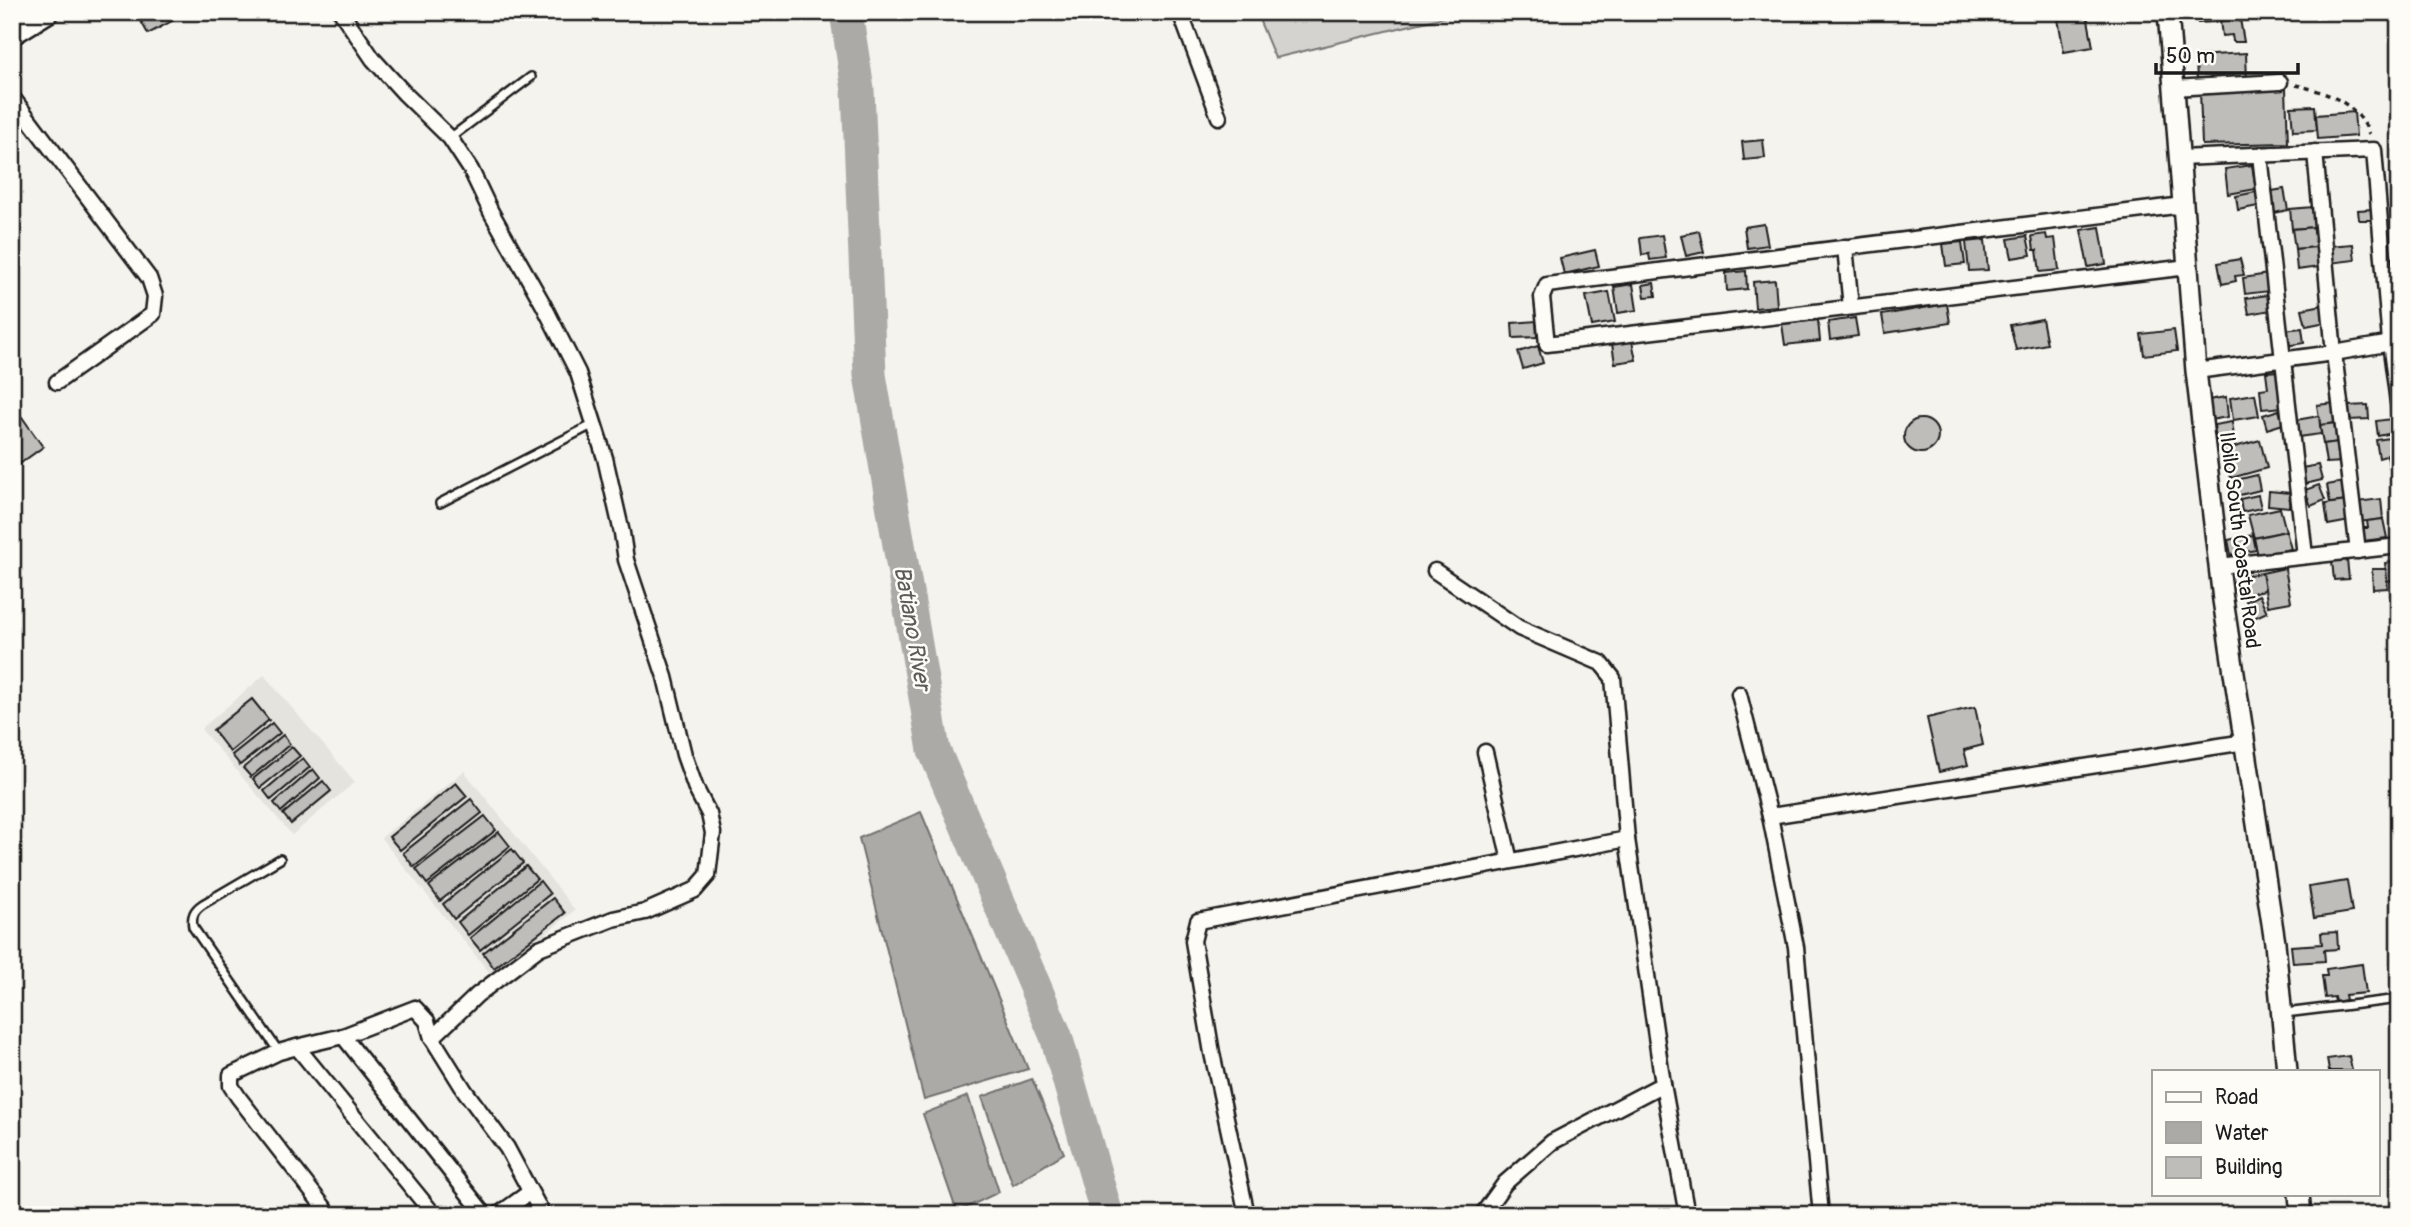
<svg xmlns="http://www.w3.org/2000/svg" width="2411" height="1227" font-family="Pangolin,sans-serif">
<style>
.built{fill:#e4e3de}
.green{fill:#d4d3cf;stroke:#787876;stroke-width:2}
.water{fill:#abaaa6;stroke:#72716f;stroke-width:2}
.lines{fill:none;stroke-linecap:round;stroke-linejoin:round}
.river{stroke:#abaaa6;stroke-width:33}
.building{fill:#bebdba;stroke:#1c1c1c;stroke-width:2}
.service-casing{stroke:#1c1c1c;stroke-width:12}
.minor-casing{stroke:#1c1c1c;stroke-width:19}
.tertiary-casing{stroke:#1c1c1c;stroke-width:24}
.path{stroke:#1c1c1c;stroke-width:3.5;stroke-dasharray:5 5;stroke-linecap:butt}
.service{stroke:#fdfcf7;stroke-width:7}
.minor{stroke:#fdfcf7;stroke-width:14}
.tertiary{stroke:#fdfcf7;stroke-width:19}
.labels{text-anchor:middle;stroke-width:5;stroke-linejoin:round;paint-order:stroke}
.street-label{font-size:21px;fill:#1c1c1c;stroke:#fdfcf7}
.water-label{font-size:23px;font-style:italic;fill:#5c5c5a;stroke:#fdfcf7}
</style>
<rect width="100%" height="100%" fill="#f4f3ee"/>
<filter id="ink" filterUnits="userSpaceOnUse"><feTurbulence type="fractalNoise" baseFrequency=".0143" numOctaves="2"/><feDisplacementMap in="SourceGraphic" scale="14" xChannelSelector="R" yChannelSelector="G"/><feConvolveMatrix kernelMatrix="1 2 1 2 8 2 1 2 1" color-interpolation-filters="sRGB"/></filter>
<g filter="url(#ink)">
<!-- built -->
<g class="built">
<path d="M264,675L355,782L292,835L201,729Z"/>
<path d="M464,771L575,910L493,977L381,838Z"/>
</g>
<!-- green -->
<path class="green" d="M1256,12H1465L1275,58Z"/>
<!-- water -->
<g class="water">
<path d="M921,812L1028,1069L924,1100L859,838Z"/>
<path d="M1032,1079L1064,1153L1013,1185L982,1097Z"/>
<path d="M968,1096L999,1192L957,1212L923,1114Z"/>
</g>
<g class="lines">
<!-- river -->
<path class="river" d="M846,12L858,90L870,375L934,750L1056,1036L1107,1215"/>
</g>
<!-- building -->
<g class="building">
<path d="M136,12H169L174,20L148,34Z"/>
<path d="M2196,12H2214L2215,22L2198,23Z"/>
<path d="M2087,14L2093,47L2064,52L2058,19Z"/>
<path d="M2240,19L2244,42H2233L2232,35L2222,36L2220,21Z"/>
<path d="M2246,53L2247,81L2197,83L2196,56Z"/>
<path d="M2286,88L2288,143L2202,145L2200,91Z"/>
<path d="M2315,106L2317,130L2293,131L2291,107Z"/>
<path d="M2354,112L2356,136L2318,139L2316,115Z"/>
<path d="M1763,140L1765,158L1744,160L1742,142Z"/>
<path d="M2252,165L2256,189L2228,194L2225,169Z"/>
<path d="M2284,189L2288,210L2270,214L2266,192Z"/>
<path d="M2256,192L2258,206L2238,210L2236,196Z"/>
<path d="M2313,207L2316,227L2292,229L2290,209Z"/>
<path d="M2373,209L2374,220H2359L2358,210Z"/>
<path d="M1764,224L1768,245L1747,248L1744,227Z"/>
<path d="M2100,227L2106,264L2088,267L2081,230Z"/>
<path d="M2316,227L2317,247L2295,249L2292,229Z"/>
<path d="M1699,231L1704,252L1686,256L1681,235Z"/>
<path d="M2046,234L2047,239L2055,238L2059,270L2040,272L2037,250H2034L2032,236Z"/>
<path d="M1662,235L1666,258L1650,260L1649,254L1642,255L1640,238Z"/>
<path d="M2027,236L2031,255L2012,258L2008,239Z"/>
<path d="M1985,240L1988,270L1969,271L1966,242Z"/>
<path d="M1962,242L1965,264L1946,266L1943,244Z"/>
<path d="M2353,244L2355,260L2330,263L2328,246Z"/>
<path d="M2317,247L2319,267L2297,270L2295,249Z"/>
<path d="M1595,250L1599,266L1564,274L1560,258Z"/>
<path d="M2240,259L2244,275L2235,276L2236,281L2222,284L2218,263Z"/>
<path d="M1746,271L1747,289L1727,291L1726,273Z"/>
<path d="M2268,274L2270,291L2245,294L2243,278Z"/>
<path d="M1775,280L1777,306L1755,308L1753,282Z"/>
<path d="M1654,283L1656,296L1645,297L1643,285Z"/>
<path d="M1633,284L1637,310L1618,313L1614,287Z"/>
<path d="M1609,292L1615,322L1592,326L1586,296Z"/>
<path d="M2268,295L2271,310L2249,314L2246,298Z"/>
<path d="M1947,304L1950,323L1885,333L1882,315Z"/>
<path d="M2323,305L2326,322L2306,326L2302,309Z"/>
<path d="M1855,318L1858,336L1830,340L1828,322Z"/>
<path d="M2042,319L2047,344L2016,350L2010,325Z"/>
<path d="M1818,320L1820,341L1785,345L1782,324Z"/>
<path d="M1536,321L1537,337L1513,338L1512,323Z"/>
<path d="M2302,328L2304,343L2285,346L2283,330Z"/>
<path d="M2174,330L2177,351L2144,355L2141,334Z"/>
<path d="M1632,341L1636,360L1615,363L1612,344Z"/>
<path d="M1538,346L1543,363L1523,369L1518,352Z"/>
<path d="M2279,371L2283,407L2262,409L2260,389L2268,388L2266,372Z"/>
<path d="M2255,394L2259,416L2233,420L2230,398Z"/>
<path d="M2226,397L2228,417L2210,420L2208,400Z"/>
<path d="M2335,403L2337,423L2320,425L2317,405Z"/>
<path d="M2368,405L2369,419L2349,420L2348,406Z"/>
<path d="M2279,410L2283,424L2267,429L2263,415Z"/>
<path d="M2319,416L2321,434L2299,437L2296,420Z"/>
<path d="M22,417L43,447L18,465L12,457V423Z"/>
<circle cx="1921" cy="436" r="17"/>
<path d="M2391,419L2393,433L2378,436L2376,421Z"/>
<path d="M2232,422L2234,437L2216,440L2214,425Z"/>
<path d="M2337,423L2339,442L2323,444L2320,425Z"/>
<path d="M2396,437L2399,452L2379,458L2376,440Z"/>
<path d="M2260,440L2267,468L2231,478L2224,450Z"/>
<path d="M2339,442L2343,462L2326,463L2323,444Z"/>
<path d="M2399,452V465L2389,467L2387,454Z"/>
<path d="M2318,465L2322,480L2305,484L2302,468Z"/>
<path d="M2257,475L2260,490L2236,496L2232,481Z"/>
<path d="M2344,482L2347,501L2330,503L2327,485Z"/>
<path d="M2319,485L2325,500L2311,506L2305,490Z"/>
<path d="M2269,491L2290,493L2289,507L2268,505Z"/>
<path d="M2258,495L2261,508L2242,512L2240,499Z"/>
<path d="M2381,499L2383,519L2359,522L2356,502Z"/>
<path d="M2347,501L2350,521L2328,525L2325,504Z"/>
<path d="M2280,508L2286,531L2254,538L2248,515Z"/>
<path d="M2383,519L2387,538L2363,541L2361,528H2368L2367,521Z"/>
<path d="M2286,531L2291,549L2258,556L2254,538Z"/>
<path d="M2253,535L2256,550L2231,555L2228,540Z"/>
<path d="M2347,560L2349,579L2334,580L2332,561Z"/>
<path d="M2399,561V579L2387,581L2385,563Z"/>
<path d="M2285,568L2291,602L2268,606L2262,573Z"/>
<path d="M2372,569H2386L2388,588L2373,589Z"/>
<path d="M2262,573L2265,590L2245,594L2242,576Z"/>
<path d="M2259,595L2267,612L2254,618L2246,601Z"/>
<path d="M252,699L269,720L230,752L213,730Z"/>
<path d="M1975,707L1983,745L1964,750L1968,765L1939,772L1927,718Z"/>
<path d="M272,723L280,733L240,765L232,755Z"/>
<path d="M283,735L290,744L251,777L243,768Z"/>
<path d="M292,747L300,756L260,788L253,779Z"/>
<path d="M303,758L310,767L271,800L264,791Z"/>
<path d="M313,769L320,778L281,812L274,803Z"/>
<path d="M323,781L331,791L291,824L283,814Z"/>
<path d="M456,783L467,796L400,850L389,837Z"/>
<path d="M471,799L482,813L414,867L403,853Z"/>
<path d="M485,816L496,830L427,884L416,869Z"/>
<path d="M499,832L510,846L440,901L429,886Z"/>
<path d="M512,849L523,863L454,919L443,904Z"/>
<path d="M526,866L537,879L468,935L458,922Z"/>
<path d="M540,881L550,894L480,950L470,938Z"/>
<path d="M2347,881L2352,912L2314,918L2309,887Z"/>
<path d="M553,898L565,913L494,968L483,953Z"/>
<path d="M2337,932L2338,949L2324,950L2325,961L2293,963L2291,946L2322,944L2321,933Z"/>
<path d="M2362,964L2366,993L2345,995L2346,1000L2335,1002L2334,997L2325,998L2322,976H2327L2326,969Z"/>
<path d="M2349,1056L2352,1071H2329L2327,1059Z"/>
</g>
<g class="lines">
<defs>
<g id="service">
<path d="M450,138L531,77"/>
<path d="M440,503L594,424"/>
<path d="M2285,1013L2399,999"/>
<path d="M279,1052L193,927C191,916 194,910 203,904L280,859"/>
</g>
<g id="minor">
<path d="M341,12L373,59L405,94L450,138L471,170L491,212L543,304L578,373L605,458L622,533L626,560L665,677L684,755L696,789L709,814L713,833L708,875L695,890L645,912L613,919L539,948L477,995L432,1038"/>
<path d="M1180,12L1219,117"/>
<path d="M2173,88L2280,82"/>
<path d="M12,97L149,278L155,296L153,314L57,382"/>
<path d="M2315,152L2334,353L2358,551"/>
<path d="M2260,155L2305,556"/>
<path d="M2179,158L2374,150L2390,342L2399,410"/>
<path d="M2183,205L1547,285L1542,297L1547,344L2188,267"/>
<path d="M1845,247L1851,307"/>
<path d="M2196,371L2334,353L2397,342"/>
<path d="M2219,566L2399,546"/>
<path d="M1435,571L1519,628L1601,663L1613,678L1627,839L1663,1084L1687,1215"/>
<path d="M1739,694L1770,816L1796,947L1821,1215"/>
<path d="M1485,752L1510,861"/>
<path d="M1770,816L2245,742"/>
<path d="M297,1047L343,1036"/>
<path d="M330,1215L239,1098L231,1086V1075L279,1052L297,1047L434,1215"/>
<path d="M485,1215L343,1036L415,1008L427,1021L432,1038L465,1091L507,1148L543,1215"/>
<path d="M498,1215L530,1192"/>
<path d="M1247,1215L1212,1053L1193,941L1198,921L1627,839"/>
<path d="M1482,1215L1505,1183L1552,1142L1663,1084"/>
</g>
<g id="tertiary">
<path d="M2168,12L2196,371L2223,600L2275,943L2287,1071"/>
<path d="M12,35L49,12"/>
<path d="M2299,1194L2301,1215"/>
</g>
</defs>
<!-- service casing -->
<use href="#service" class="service-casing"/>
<!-- minor casing -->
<use href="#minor" class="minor-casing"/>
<!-- tertiary casing -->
<use href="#tertiary" class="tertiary-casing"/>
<!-- path -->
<path class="path" d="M2296,85C2326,92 2358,103 2369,134"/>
<!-- service -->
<use href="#service" class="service"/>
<!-- minor -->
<use href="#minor" class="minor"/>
<!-- tertiary -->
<use href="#tertiary" class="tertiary"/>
</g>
</g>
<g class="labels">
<!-- street labels -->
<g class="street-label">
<text transform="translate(2240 540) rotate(83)" y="7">Iloilo South Coastal Road</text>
</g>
<!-- water labels -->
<g class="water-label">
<text transform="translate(913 628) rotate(80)" y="8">Batiano River</text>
</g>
</g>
<!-- margin -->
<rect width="2411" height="1227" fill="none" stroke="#fdfcf7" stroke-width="42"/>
<rect x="21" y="21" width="2369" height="1185" fill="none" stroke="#1c1c1c" stroke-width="2.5" filter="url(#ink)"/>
<!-- legend -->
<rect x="2152" y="1070" width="228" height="126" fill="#fdfcf7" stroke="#a3a29f" stroke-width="2"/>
<rect x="2166" y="1092" width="35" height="10" fill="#fdfcf7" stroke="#a3a29f" stroke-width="2"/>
<text x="2215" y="1104" font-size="21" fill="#1c1c1c">Road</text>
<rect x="2166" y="1122" width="35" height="21" fill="#abaaa6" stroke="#a3a29f" stroke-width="2"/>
<text x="2215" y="1140" font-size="21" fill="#1c1c1c">Water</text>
<rect x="2166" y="1157" width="35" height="21" fill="#bebdba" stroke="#a3a29f" stroke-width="2"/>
<text x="2215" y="1174" font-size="21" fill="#1c1c1c">Building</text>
<!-- scale -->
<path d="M2156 63v10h142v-10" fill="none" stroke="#1c1c1c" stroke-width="3.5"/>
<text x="2166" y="63" font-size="21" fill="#1c1c1c" stroke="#fdfcf7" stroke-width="5" paint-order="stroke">50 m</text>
</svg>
